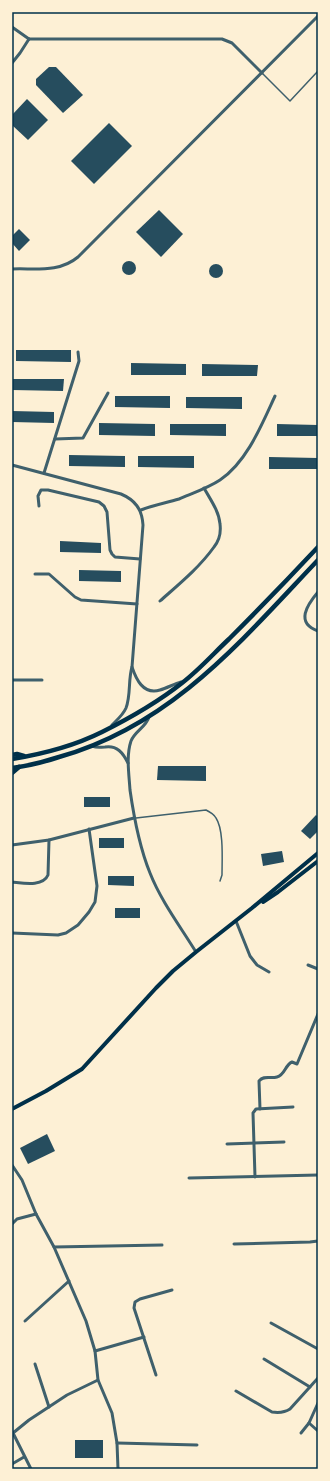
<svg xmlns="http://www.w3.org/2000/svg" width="330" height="1481" font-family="Montserrat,sans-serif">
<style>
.building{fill:#264d5e}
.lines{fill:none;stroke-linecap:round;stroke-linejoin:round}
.service{stroke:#3f606c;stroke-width:1.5}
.minor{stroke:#3f606c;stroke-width:3}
.secondary{stroke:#003049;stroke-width:4}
.primary{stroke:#003049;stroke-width:4.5}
.neatline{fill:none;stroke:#003049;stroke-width:1.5}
</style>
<rect width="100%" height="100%" fill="#fdf0d5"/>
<!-- building -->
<g class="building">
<path d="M49,67H56L83,95L63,113L36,85V79Z"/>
<path d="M27,99L48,120L28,140L12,125V115Z"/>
<path d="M109,123L132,146L94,184L71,161Z"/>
<path d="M159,210L183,234L161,257L136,232Z"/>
<path d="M19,229L30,240L19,251L12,243V236Z"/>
<circle cx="129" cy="268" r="7"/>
<circle cx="216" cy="271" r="7"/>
<path d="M16,350H71V362L16,361Z"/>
<path d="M131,363L186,364V375H131Z"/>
<path d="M202,364L258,365L257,376H202Z"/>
<path d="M12,379H64L63,391L12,390Z"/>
<path d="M115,396H170V408L115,407Z"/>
<path d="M186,397H242V409L186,408Z"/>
<path d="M12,411L54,412V423L12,422Z"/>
<path d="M99,423L155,424V436L99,435Z"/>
<path d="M170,424H226V436L170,435Z"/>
<path d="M277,424L318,425V436H277Z"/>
<path d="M69,455L125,456V467L69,466Z"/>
<path d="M138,456H194V468L138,467Z"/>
<path d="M269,457L318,458V469H269Z"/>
<path d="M60,541L101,543V553L60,552Z"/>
<path d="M79,570L121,571V582L79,581Z"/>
<path d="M158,766H206V781L157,780Z"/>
<rect x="84" y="797" width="26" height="10"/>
<path d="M316,815L318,817V831L310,839L301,831Z"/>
<rect x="99" y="838" width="25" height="10"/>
<path d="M282,851L284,862L263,866L261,854Z"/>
<path d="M108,876H134V886L108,885Z"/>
<rect x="115" y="908" width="25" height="10"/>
<path d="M47,1134L55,1151L28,1164L20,1148Z"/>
<rect x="75" y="1440" width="28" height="18"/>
</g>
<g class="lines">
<!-- service -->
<g class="service">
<path d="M262,73L290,101L318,71"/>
<path d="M136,818L206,810C210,812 214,814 216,818C224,830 222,860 222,875L220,881"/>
</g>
<!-- minor -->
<g class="minor">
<path d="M12,27L29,39"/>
<path d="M29,39H222L232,43L262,73"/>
<path d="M12,63L20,53L29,39"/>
<path d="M12,269C35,268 59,273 78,257L318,16"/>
<path d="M55,439L83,438L108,393"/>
<path d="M12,465L121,494C135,500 142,509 143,525L132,667C128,680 131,695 126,708C123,715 117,720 112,725"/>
<path d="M44,473L79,361L78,352"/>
<path d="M39,506L38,496L41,490H48L99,502L104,506L107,512L110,550L112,554L115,557L140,559"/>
<path d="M141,510C153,505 166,503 179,499C193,493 208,488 220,480C247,462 262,424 275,396"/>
<path d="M35,574H49L75,597L81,600L137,604"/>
<path d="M318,592C307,605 295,623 318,631"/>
<path d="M160,601C178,585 199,568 214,547C219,541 221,532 220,524C219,511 210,499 204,488"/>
<path d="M132,667C136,679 143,695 160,690C167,688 174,684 181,682"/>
<path d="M12,680H42"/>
<path d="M149,717C146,727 135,731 131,741C126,756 129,774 130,790C134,818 139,846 150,873C161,901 180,926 196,952"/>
<path d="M92,746C97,748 100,747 105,747C117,745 123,753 128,763"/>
<path d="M12,845L49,840L134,818"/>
<path d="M12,882C23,883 43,887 48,875L49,840"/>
<path d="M236,921L250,956L257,965L269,972"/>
<path d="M12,933L58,935L66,933L78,925L89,912L95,902L97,886L89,829"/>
<path d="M308,965L318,969"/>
<path d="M260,1109L259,1081C264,1075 270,1079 277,1077C285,1075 285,1065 292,1062L297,1064L318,1014"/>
<path d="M227,1144L284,1142"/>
<path d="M12,1165L22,1180L36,1214L54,1247L86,1321L95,1351L98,1380L112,1413L117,1443L118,1469"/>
<path d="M255,1177L253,1113L256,1109L293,1107"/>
<path d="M189,1178L318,1175"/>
<path d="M12,1224L17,1219L36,1214"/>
<path d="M234,1244L310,1242L318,1241"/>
<path d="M54,1247L162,1245"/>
<path d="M25,1321L69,1281"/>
<path d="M271,1323L318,1349"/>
<path d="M95,1351L144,1337"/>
<path d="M264,1359L310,1387"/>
<path d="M35,1364L49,1407"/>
<path d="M156,1375L134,1308L135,1302L140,1299L172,1290"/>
<path d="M236,1391L272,1412C279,1413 284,1413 290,1409L318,1378"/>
<path d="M309,1423L318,1431"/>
<path d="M301,1433L309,1423L318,1403"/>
<path d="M117,1443L197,1445"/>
<path d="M12,1464L24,1457"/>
<path d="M31,1469L13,1433L29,1420L67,1395L98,1380"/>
</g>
<!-- secondary -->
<g class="secondary">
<path d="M263,902L278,892L318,861"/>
<path d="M12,1109L46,1091L82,1069L156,988L173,971L196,952L252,908L318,853"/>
</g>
<!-- primary -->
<g class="primary">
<path d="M12,755L17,754L24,756"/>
<path d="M12,759C43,754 74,746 102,732C130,718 158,702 182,683C199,670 214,653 229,639C259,609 289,578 318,547"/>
<path d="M12,768C28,766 44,762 59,757C172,725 241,641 318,560"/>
<path d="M12,773L19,767"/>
</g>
</g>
<!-- border -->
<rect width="330" height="1481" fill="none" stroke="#fdf0d5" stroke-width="26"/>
<rect x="13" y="13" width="304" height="1455" class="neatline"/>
</svg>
